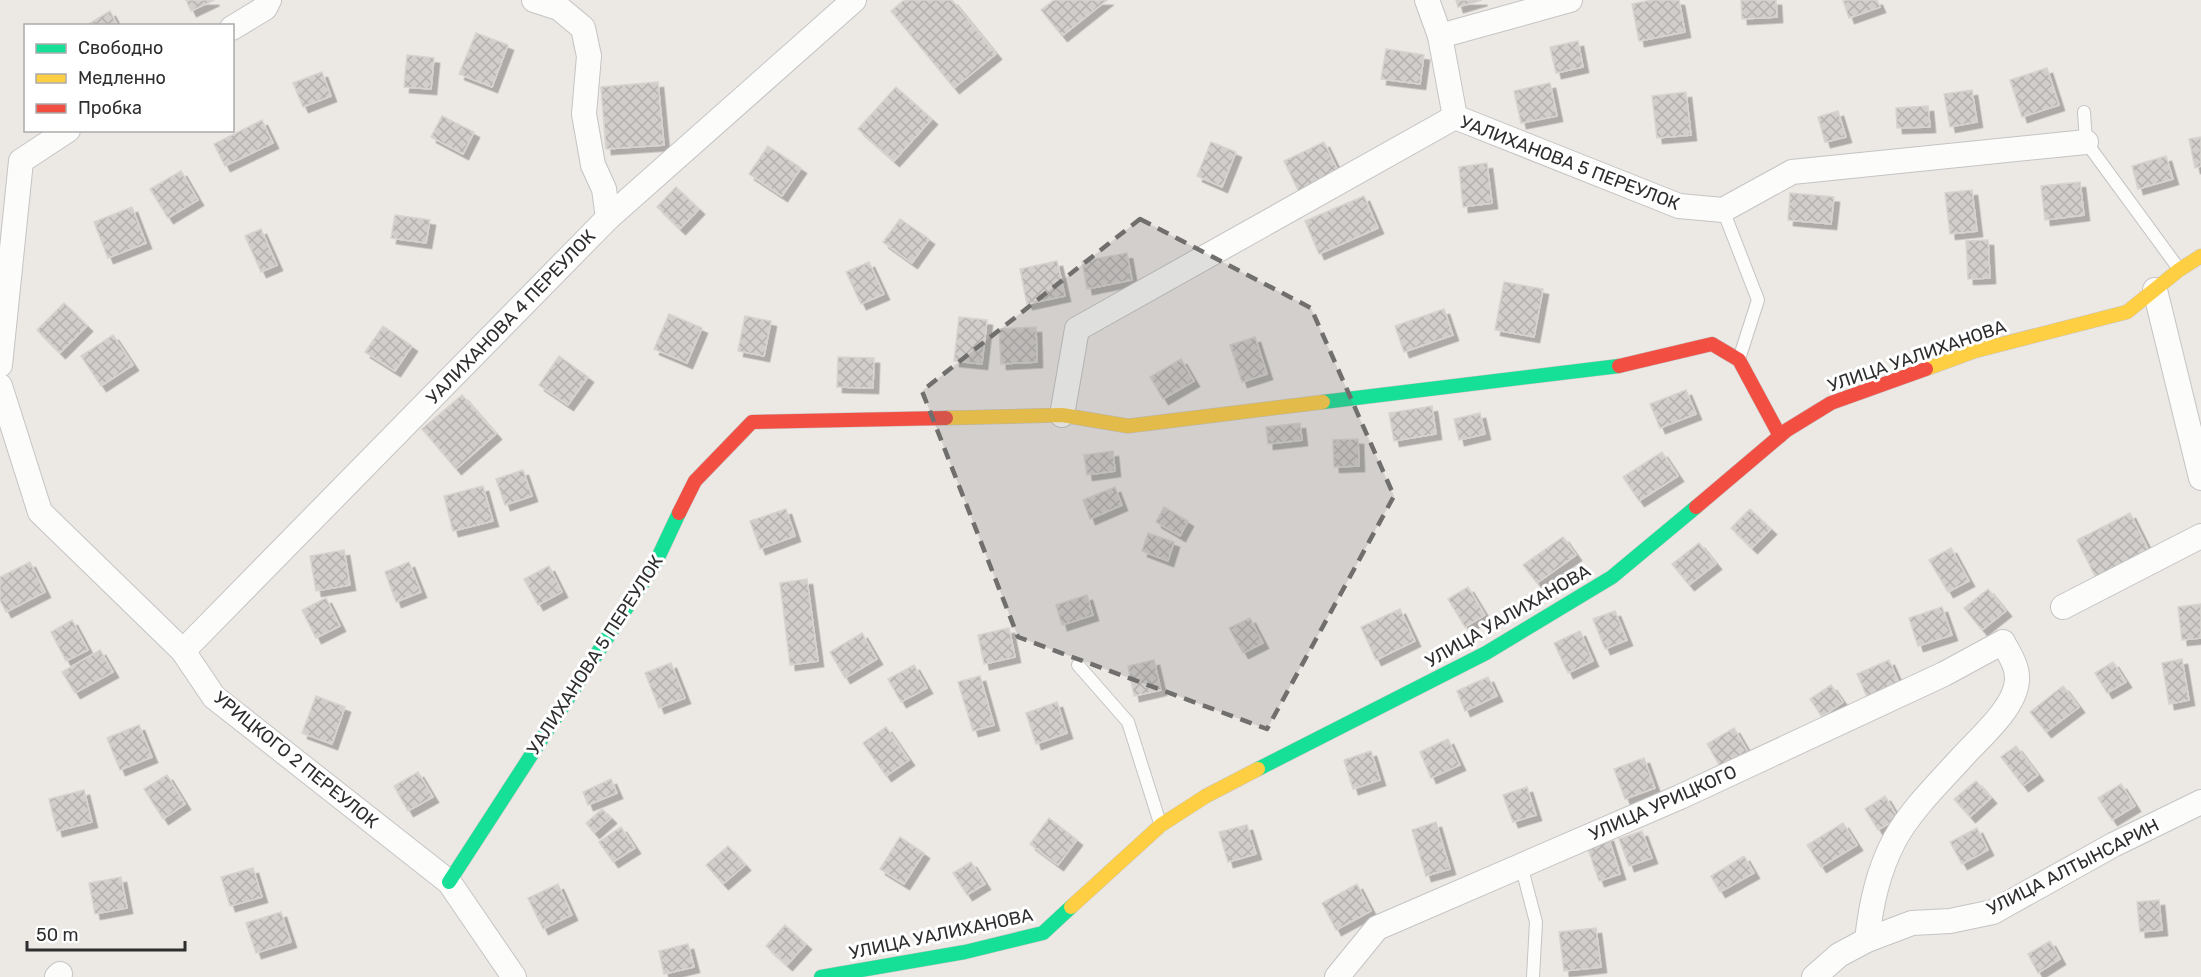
<svg xmlns="http://www.w3.org/2000/svg" width="2201" height="977" font-family="Rubik,sans-serif">
<style>
.building{fill:url(#building-cross-hatch);stroke:#d7d4d0;stroke-width:1.5;filter:url(#shadow)}
.lines{fill:none;stroke-linecap:round;stroke-linejoin:round}
.lane-casing{stroke:#c5c4c5;stroke-width:14}
.street-casing{stroke:#c5c4c5;stroke-width:26}
.fast-casing{stroke:#c5c4c5;stroke-width:15}
.slow-casing{stroke:#c5c4c5;stroke-width:15}
.jam-casing{stroke:#c5c4c5;stroke-width:15}
.lane{stroke:#fcfcfb;stroke-width:12}
.street{stroke:#fcfcfb;stroke-width:24}
.fast{stroke:#16e098;stroke-width:14}
.slow{stroke:#ffcf43;stroke-width:14}
.jam{stroke:#f24e42;stroke-width:14}
.marked{fill:#706f6e;fill-opacity:0.2;stroke:#706f6e;stroke-width:4.5;stroke-dasharray:12 8;stroke-linejoin:round}
.labels{text-anchor:middle;stroke-width:6;stroke-linejoin:round;paint-order:stroke}
.street-label{font-size:18px;fill:#2e2e2e;stroke:#fff}
</style>
<defs>
<pattern id="building-cross-hatch" width="8" height="8" patternUnits="userSpaceOnUse" patternTransform="scale(1.5)"><rect width="8" height="8" fill="#d1cecb"/><path d="M0 0l8 8M0 8l8-8" fill="none" stroke="#b4b1af"/></pattern>
<filter id="shadow"><feDropShadow dx="5.5" dy="5.5" stdDeviation="0" flood-color="#0004"/></filter>
</defs>
<rect width="100%" height="100%" fill="#ece8e4"/>
<!-- building -->
<g class="building">
<path d="M186,0H214L191,11Z"/>
<path d="M904,0H952L996,54L954,88L891,11Z"/>
<path d="M1054,0H1107L1062,36L1041,10Z"/>
<path d="M1456,0H1482L1458,7Z"/>
<path d="M1651,0H1679L1685,32L1639,41L1632,4Z"/>
<path d="M1741,0H1776L1777,17L1742,19Z"/>
<path d="M1843,0H1877L1880,7L1849,18Z"/>
<path d="M110,11L118,26H85Z"/>
<path d="M476,33L508,45L492,87L459,74Z"/>
<path d="M1578,41L1583,67L1556,73L1550,47Z"/>
<path d="M1386,49L1424,55L1420,84L1381,79Z"/>
<path d="M407,55L434,58L431,89L404,87Z"/>
<path d="M2047,68L2059,105L2022,117L2010,80Z"/>
<path d="M322,72L331,96L303,107L293,83Z"/>
<path d="M658,82L664,145L606,149L601,87Z"/>
<path d="M1550,83L1557,116L1521,123L1514,91Z"/>
<path d="M896,87L932,119L894,161L858,129Z"/>
<path d="M1972,90L1977,122L1950,127L1944,94Z"/>
<path d="M1686,92L1691,135L1657,138L1652,96Z"/>
<path d="M1928,106L1930,127L1897,128L1896,108Z"/>
<path d="M1838,111L1846,137L1825,142L1818,117Z"/>
<path d="M442,116L474,132L463,154L431,137Z"/>
<path d="M262,120L273,143L225,166L214,144Z"/>
<path d="M2201,137V166L2195,168L2189,139Z"/>
<path d="M1211,142L1236,152L1222,187L1197,176Z"/>
<path d="M1324,142L1340,175L1300,194L1284,161Z"/>
<path d="M768,146L801,168L782,196L749,174Z"/>
<path d="M2166,156L2173,179L2138,189L2132,166Z"/>
<path d="M1487,163L1492,203L1463,207L1459,167Z"/>
<path d="M181,171L198,200L168,218L150,189Z"/>
<path d="M2080,182L2084,215L2045,220L2041,186Z"/>
<path d="M676,187L699,209L680,229L657,207Z"/>
<path d="M1972,190L1977,231L1950,234L1945,193Z"/>
<path d="M1790,193L1834,197L1831,224L1788,220Z"/>
<path d="M1364,196L1378,228L1319,254L1305,221Z"/>
<path d="M132,207L146,243L108,258L94,222Z"/>
<path d="M395,215L430,220L426,243L391,238Z"/>
<path d="M900,219L929,239L912,263L883,242Z"/>
<path d="M261,229L277,265L261,272L245,236Z"/>
<path d="M1988,240L1990,278L1968,279L1966,241Z"/>
<path d="M1127,253L1132,280L1087,289L1082,261Z"/>
<path d="M1057,261L1065,296L1027,304L1020,269Z"/>
<path d="M869,262L884,294L861,304L846,272Z"/>
<path d="M1504,282L1543,289L1534,337L1495,330Z"/>
<path d="M64,303L87,326L60,353L37,330Z"/>
<path d="M1444,309L1453,335L1404,352L1395,326Z"/>
<path d="M669,314L702,328L687,363L654,349Z"/>
<path d="M745,316L771,321L764,356L738,351Z"/>
<path d="M959,317L987,320L982,364L954,361Z"/>
<path d="M383,326L412,346L395,371L365,352Z"/>
<path d="M1036,327L1037,362L1001,364L999,329Z"/>
<path d="M113,335L133,365L101,386L81,356Z"/>
<path d="M1255,337L1267,374L1242,382L1230,345Z"/>
<path d="M559,356L588,377L568,405L539,385Z"/>
<path d="M838,357L874,358L873,388L837,387Z"/>
<path d="M1181,359L1194,381L1163,399L1150,377Z"/>
<path d="M1686,390L1696,414L1660,428L1650,404Z"/>
<path d="M462,395L496,434L456,469L422,429Z"/>
<path d="M1432,406L1436,434L1394,441L1389,413Z"/>
<path d="M1480,413L1485,434L1459,440L1454,419Z"/>
<path d="M1300,423L1302,440L1268,444L1266,427Z"/>
<path d="M1358,439L1359,466L1334,467L1333,440Z"/>
<path d="M1113,451L1115,471L1087,475L1084,455Z"/>
<path d="M1662,452L1678,476L1639,501L1623,477Z"/>
<path d="M523,470L532,496L505,505L496,479Z"/>
<path d="M483,486L493,521L453,531L444,496Z"/>
<path d="M1115,487L1122,505L1090,519L1083,500Z"/>
<path d="M1164,507L1188,521L1180,536L1156,522Z"/>
<path d="M786,509L795,536L760,549L750,521Z"/>
<path d="M1750,509L1771,529L1752,548L1731,528Z"/>
<path d="M2130,513L2149,551L2096,578L2077,540Z"/>
<path d="M1148,533L1174,542L1168,561L1142,551Z"/>
<path d="M1563,537L1576,555L1537,583L1523,565Z"/>
<path d="M1699,543L1716,564L1689,585L1672,564Z"/>
<path d="M1951,548L1969,581L1948,592L1929,560Z"/>
<path d="M344,550L350,585L316,591L310,556Z"/>
<path d="M30,562L45,592L6,612L0,600V577Z"/>
<path d="M409,562L421,592L396,602L385,572Z"/>
<path d="M549,566L562,592L538,605L524,579Z"/>
<path d="M807,579L818,661L790,665L780,583Z"/>
<path d="M1468,587L1485,615L1465,627L1448,599Z"/>
<path d="M1988,589L2006,611L1982,630L1964,608Z"/>
<path d="M1087,595L1093,615L1062,625L1056,605Z"/>
<path d="M326,598L340,626L316,638L302,610Z"/>
<path d="M2201,604V638L2182,640L2178,607Z"/>
<path d="M1942,607L1952,635L1918,646L1909,618Z"/>
<path d="M1400,609L1415,641L1376,660L1361,627Z"/>
<path d="M1615,611L1627,640L1605,649L1593,619Z"/>
<path d="M1250,618L1263,643L1243,653L1229,628Z"/>
<path d="M72,620L88,650L66,661L51,632Z"/>
<path d="M1009,628L1015,657L984,664L978,635Z"/>
<path d="M1580,631L1593,661L1568,673L1554,643Z"/>
<path d="M862,633L877,659L845,678L830,652Z"/>
<path d="M100,650L113,672L75,693L62,672Z"/>
<path d="M2182,659L2189,700L2169,704L2162,663Z"/>
<path d="M1154,660L1161,690L1134,696L1128,666Z"/>
<path d="M1889,660L1900,685L1868,699L1857,674Z"/>
<path d="M2113,662L2126,682L2107,693L2095,673Z"/>
<path d="M671,663L685,698L659,708L645,673Z"/>
<path d="M914,665L927,688L901,702L888,679Z"/>
<path d="M980,676L994,725L973,731L958,682Z"/>
<path d="M1488,677L1497,696L1465,711L1457,691Z"/>
<path d="M1831,685L1843,702L1822,717L1810,699Z"/>
<path d="M2063,686L2079,707L2046,732L2030,712Z"/>
<path d="M316,696L345,707L332,744L302,733Z"/>
<path d="M1057,702L1067,733L1036,744L1026,713Z"/>
<path d="M139,725L152,757L120,770L107,738Z"/>
<path d="M886,727L909,760L886,776L863,743Z"/>
<path d="M1734,728L1748,752L1721,768L1707,744Z"/>
<path d="M1448,739L1460,765L1431,778L1420,752Z"/>
<path d="M2016,746L2038,775L2023,786L2001,757Z"/>
<path d="M1371,751L1380,780L1353,789L1344,760Z"/>
<path d="M1644,758L1655,788L1625,799L1614,769Z"/>
<path d="M418,772L433,797L408,811L394,786Z"/>
<path d="M167,775L185,804L163,819L144,789Z"/>
<path d="M611,779L617,793L588,805L583,792Z"/>
<path d="M1976,781L1991,798L1970,817L1954,799Z"/>
<path d="M2121,784L2135,806L2112,820L2098,798Z"/>
<path d="M1527,787L1536,815L1513,822L1503,795Z"/>
<path d="M84,790L92,822L57,831L49,799Z"/>
<path d="M1885,796L1898,818L1878,830L1865,809Z"/>
<path d="M602,809L611,818L594,833L586,823Z"/>
<path d="M1049,818L1077,840L1058,865L1030,844Z"/>
<path d="M1436,822L1450,869L1426,876L1412,830Z"/>
<path d="M1843,823L1857,845L1821,867L1807,845Z"/>
<path d="M1247,825L1256,854L1228,862L1219,832Z"/>
<path d="M621,827L635,848L613,862L599,842Z"/>
<path d="M1977,828L1988,850L1962,864L1950,842Z"/>
<path d="M1642,831L1652,858L1629,866L1619,839Z"/>
<path d="M1608,836L1620,874L1599,881L1586,843Z"/>
<path d="M900,837L924,853L904,884L880,869Z"/>
<path d="M728,846L745,865L723,884L706,865Z"/>
<path d="M1744,856L1754,873L1720,892L1711,876Z"/>
<path d="M971,862L985,884L967,895L953,873Z"/>
<path d="M253,868L262,897L230,906L221,877Z"/>
<path d="M121,877L127,908L95,914L89,883Z"/>
<path d="M558,884L572,915L543,929L528,898Z"/>
<path d="M1357,884L1371,911L1336,930L1322,903Z"/>
<path d="M2159,900L2162,930L2140,932L2137,902Z"/>
<path d="M281,912L291,942L256,953L246,923Z"/>
<path d="M785,925L806,944L787,965L766,946Z"/>
<path d="M1596,928L1601,967L1564,971L1559,932Z"/>
<path d="M2050,941L2060,959L2038,973L2028,954Z"/>
<path d="M688,944L694,967L664,974L659,951Z"/>
</g>
<g class="lines">
<defs>
<g id="lane">
<path d="M2084,112L2086,142L2179,269"/>
<path d="M1723,210L1758,300L1739,359"/>
<path d="M1078,665L1128,722L1160,823"/>
<path d="M1521,865L1536,922L1533,977"/>
</g>
<g id="street">
<path d="M534,0L559,8L583,28L589,56L584,114L593,165L604,189L608,218"/>
<path d="M1427,0L1440,36L1455,117"/>
<path d="M232,28L265,8L269,0"/>
<path d="M1440,36L1570,0"/>
<path d="M2155,290L2201,478"/>
<path d="M0,365L21,161L68,130"/>
<path d="M0,386L40,512L183,651L214,697L449,882L514,977"/>
<path d="M1062,415L1077,329L1455,117L1679,206L1723,210L1792,172L2086,142"/>
<path d="M2063,607L2201,536"/>
<path d="M183,651L608,218L854,0"/>
<path d="M57,977L60,974"/>
<path d="M1337,977L1377,928L1680,797L1944,674L2003,642C2009,654 2018,666 2017,680C2016,706 1982,736 1965,754C1941,781 1913,807 1895,839C1878,871 1871,904 1867,940"/>
<path d="M1814,977L1839,955L1867,940L1912,923L1950,921L1993,912L2113,845L2201,802"/>
</g>
<g id="fast">
<path d="M1323,402L1619,366"/>
<path d="M1258,769L1486,653L1612,577L1696,507"/>
<path d="M449,882L655,564L679,513"/>
<path d="M821,977L965,952L1043,933L1071,907"/>
</g>
<g id="slow">
<path d="M1926,369L1975,351L2127,312L2179,270L2201,256"/>
<path d="M946,418L1062,415L1128,426L1323,402"/>
<path d="M1071,907L1161,825L1206,796L1258,769"/>
</g>
<g id="jam">
<path d="M1619,366L1712,344L1739,360L1780,436"/>
<path d="M1696,507L1787,430L1831,403L1926,369"/>
<path d="M679,513L695,481L752,422L946,418"/>
</g>
</defs>
<!-- lane casing -->
<use href="#lane" class="lane-casing"/>
<!-- street casing -->
<use href="#street" class="street-casing"/>
<!-- fast casing -->
<use href="#fast" class="fast-casing"/>
<!-- slow casing -->
<use href="#slow" class="slow-casing"/>
<!-- jam casing -->
<use href="#jam" class="jam-casing"/>
<!-- lane -->
<use href="#lane" class="lane"/>
<!-- street -->
<use href="#street" class="street"/>
<!-- fast -->
<use href="#fast" class="fast"/>
<!-- slow -->
<use href="#slow" class="slow"/>
<!-- jam -->
<use href="#jam" class="jam"/>
</g>
<!-- marked area -->
<path class="marked" d="M1140,219L1311,308L1394,496L1267,729L1018,637L922,391Z"/>
<g class="labels">
<!-- street labels -->
<g class="street-label">
<text transform="translate(1570 163) rotate(21)" y="6">УАЛИХАНОВА 5 ПЕРЕУЛОК</text>
<text transform="translate(511 317) rotate(-46)" y="6">УАЛИХАНОВА 4 ПЕРЕУЛОК</text>
<text transform="translate(1917 356) rotate(-19)" y="6">УЛИЦА УАЛИХАНОВА</text>
<text transform="translate(1508 616) rotate(-30)" y="6">УЛИЦА УАЛИХАНОВА</text>
<text transform="translate(595 655) rotate(-57)" y="6">УАЛИХАНОВА 5 ПЕРЕУЛОК</text>
<text transform="translate(296 760) rotate(39)" y="6">УРИЦКОГО 2 ПЕРЕУЛОК</text>
<text transform="translate(1663 803) rotate(-24)" y="6">УЛИЦА УРИЦКОГО</text>
<text transform="translate(2073 867) rotate(-27)" y="6">УЛИЦА АЛТЫНСАРИН</text>
<text transform="translate(941 934) rotate(-12)" y="6">УЛИЦА УАЛИХАНОВА</text>
</g>
</g>
<!-- legend -->
<rect x="24" y="24" width="210" height="108" fill="#ffffff" stroke="#ababab" stroke-width="1.5"/>
<rect x="36" y="44" width="30" height="9" fill="#16e098" stroke="#ababab" stroke-width="1.5"/>
<text x="78" y="54" font-size="18" fill="#2e2e2e">Свободно</text>
<rect x="36" y="74" width="30" height="9" fill="#ffcf43" stroke="#ababab" stroke-width="1.5"/>
<text x="78" y="84" font-size="18" fill="#2e2e2e">Медленно</text>
<rect x="36" y="104" width="30" height="9" fill="#f24e42" stroke="#ababab" stroke-width="1.5"/>
<text x="78" y="114" font-size="18" fill="#2e2e2e">Пробка</text>
<!-- scale -->
<path d="M27 941v9h158v-9" fill="none" stroke="#2e2e2e" stroke-width="3"/>
<text x="36" y="941" font-size="18" fill="#2e2e2e" stroke="#ffffff" stroke-width="4.5" paint-order="stroke">50 m</text>
</svg>
